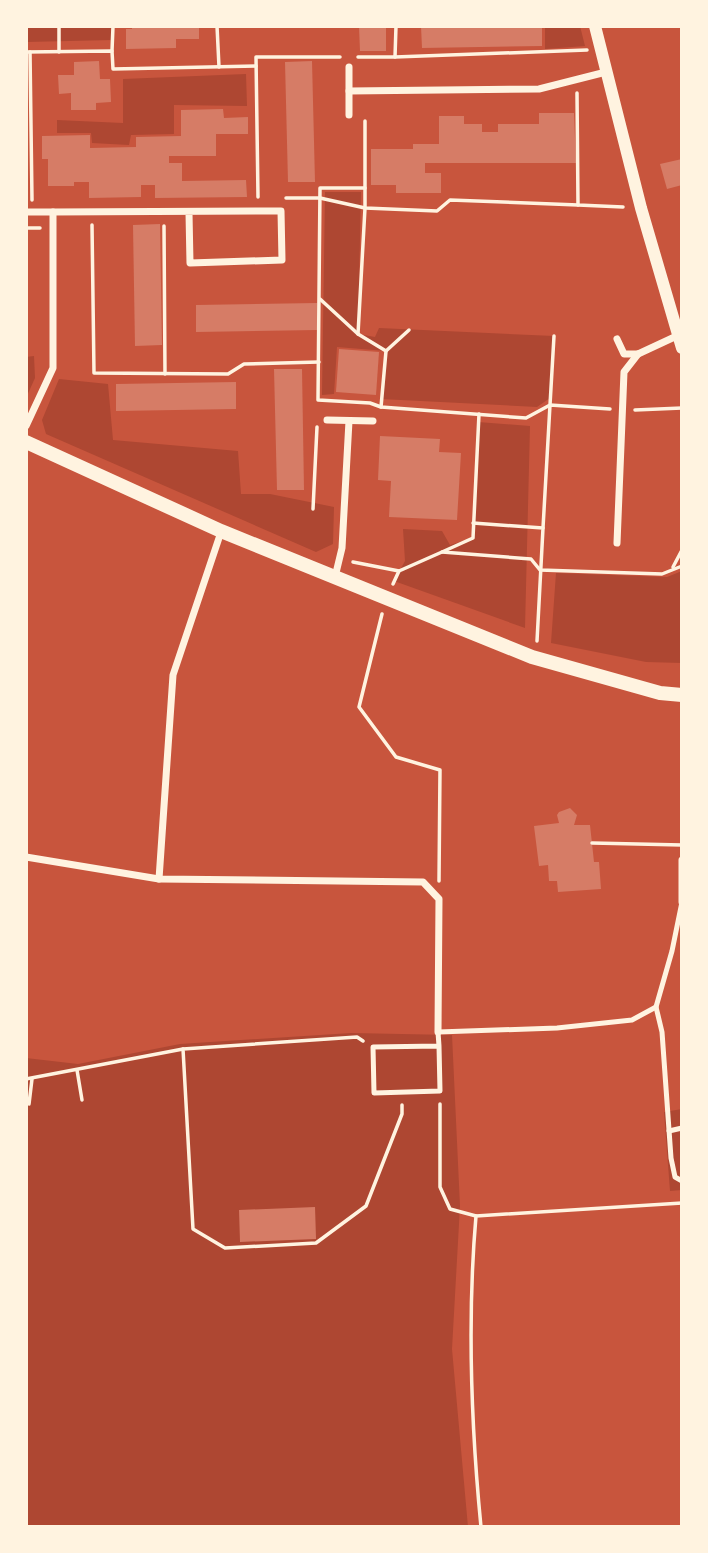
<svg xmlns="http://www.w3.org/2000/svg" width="708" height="1553" font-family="'Alegreya Sans',sans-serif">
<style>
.green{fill:#ae4732}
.building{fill:#d67c66}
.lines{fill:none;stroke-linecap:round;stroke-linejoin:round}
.path{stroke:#fff3e0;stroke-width:3.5}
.service{stroke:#fff3e0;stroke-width:5}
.minor{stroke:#fff3e0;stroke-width:7}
.tertiary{stroke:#fff3e0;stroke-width:12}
.secondary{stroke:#fff3e0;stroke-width:14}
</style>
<rect width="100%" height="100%" fill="#c8553d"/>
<!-- green -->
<g class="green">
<path d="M26,26H113V40L26,42Z"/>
<path d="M545,26H580L585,46L545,49Z"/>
<path d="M246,74L247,106L174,105V134L131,135L129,145L92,143L91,133H57V120L123,123V79Z"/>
<path d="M325,192H361L358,334L375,337L379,328L554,336L550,398L537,407L381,399L386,351L337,347L334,394L322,395Z"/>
<path d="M34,356L35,378L26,398V357Z"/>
<path d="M59,379L108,384L113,440L238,451L241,494H270L334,507L333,544L316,552L46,434L42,420Z"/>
<path d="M478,422L530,426L525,628L394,581L405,561L403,529L442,531L450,545L473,538Z"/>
<path d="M682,571V663L646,662L551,643L556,573L667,577Z"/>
<path d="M351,1033L452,1035L460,1206L452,1349L468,1527H26V1058L78,1064L180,1044Z"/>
<path d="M682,1109V1190L670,1191L664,1112Z"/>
</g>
<!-- building -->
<g class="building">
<path d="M132,26H199V39H176V48L126,49V29H132Z"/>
<path d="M359,26H386V51H360Z"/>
<path d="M421,26H542V46L422,48Z"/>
<path d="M99,61L100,79H110L111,102L96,103V110H71V93L59,94L58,75H74V62Z"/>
<path d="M312,61L315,182H288L285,62Z"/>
<path d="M223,109L224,118L248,117V134H216V156H169V163H182V181L246,180L247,197L155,198V185H141V197L89,198V182H74V186H48V159H42V136L90,135V148L136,147V137L181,136V110Z"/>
<path d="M539,113H574L576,163H425V173H441V193H396V185H371V149H413V144H439V116H464V124H482V132H498V124H539Z"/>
<path d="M682,159V185L667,189L660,164Z"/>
<path d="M160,224L162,345L135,346L133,225Z"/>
<path d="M317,303V330L196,332V305Z"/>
<path d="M339,349L379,352L376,395L336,392Z"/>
<path d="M274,369H302L304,490H277Z"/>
<path d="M236,382V409L116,411V384Z"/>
<path d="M380,436L440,439L439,452L461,453L457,520L389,517L391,481L378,480Z"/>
<path d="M570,808L577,815L574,825H590L594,862H599L601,889L558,892L557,881H549L548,865L539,866L534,826L559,823L557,815L559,812Z"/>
<path d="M315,1207L316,1239L240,1242L239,1210Z"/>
</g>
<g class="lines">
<!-- path -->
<g class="path">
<path d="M59,26V52"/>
<path d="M217,26L219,67"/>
<path d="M112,51L113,26"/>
<path d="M26,52L112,51L113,69L256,66"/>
<path d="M30,52L32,200"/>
<path d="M358,57H395L396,26"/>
<path d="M395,57L587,50"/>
<path d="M577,93L578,205L623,207"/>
<path d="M365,188H320L318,400L370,403L381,407"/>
<path d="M258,197L256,57H340"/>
<path d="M286,198H320L365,208L437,211L450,200L578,205"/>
<path d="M92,225L94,373L228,374L244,364L319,362"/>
<path d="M164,226L165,374"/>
<path d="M26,228H40"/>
<path d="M320,299L358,334L386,351L381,407L526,418L550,405L554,336"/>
<path d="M358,334L365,208V121"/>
<path d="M386,351L409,330"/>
<path d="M635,410L682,408"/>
<path d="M479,414L473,538L442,552L531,559L540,570L662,574L682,566"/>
<path d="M313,509L317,427"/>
<path d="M473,523L543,528L537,641"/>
<path d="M543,528L550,405L610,409"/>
<path d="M353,562L399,571"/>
<path d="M673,567L682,550"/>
<path d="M393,584L399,571L442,552"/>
<path d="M382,614L359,707L396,757L440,770L439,881"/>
<path d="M592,843L682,845"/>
<path d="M363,1041L357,1037L183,1049L193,1229L225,1248L316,1243L366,1206L402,1114V1105"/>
<path d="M77,1070L82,1100"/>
<path d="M26,1079L183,1049"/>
<path d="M29,1104L32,1079"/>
<path d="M440,1104V1187L450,1209L476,1216"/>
<path d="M481,1527C471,1424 467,1319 476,1216L682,1203"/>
</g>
<!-- service -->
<g class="service">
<path d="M682,902L672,951L656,1007L662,1032L671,1158L675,1177L682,1181"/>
<path d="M439,1046L440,1091L374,1093L373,1047L439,1046L438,1032L557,1028L632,1020L656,1007"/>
<path d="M669,1131L682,1128"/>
</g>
<!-- minor -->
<g class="minor">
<path d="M349,91L539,89L606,72"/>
<path d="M349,115V67"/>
<path d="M26,212H53"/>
<path d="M617,339L624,354H638L681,334"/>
<path d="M327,420L373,421"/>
<path d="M26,426L53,368V212L281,211L282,260L190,263L189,213"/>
<path d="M617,543L624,372L638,354"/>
<path d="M335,577L342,548L349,421"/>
<path d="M26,857L159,879L423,882L439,899L438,1032"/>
<path d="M682,860V902"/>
<path d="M159,879L173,675L221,532"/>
</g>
<!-- tertiary -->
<path class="tertiary" d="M595,26L641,208L682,348"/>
<!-- secondary -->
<path class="secondary" d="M26,442L221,531L532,657L660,693L682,695"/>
</g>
<!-- border -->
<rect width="708" height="1553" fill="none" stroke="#fff3e0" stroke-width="56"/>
</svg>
